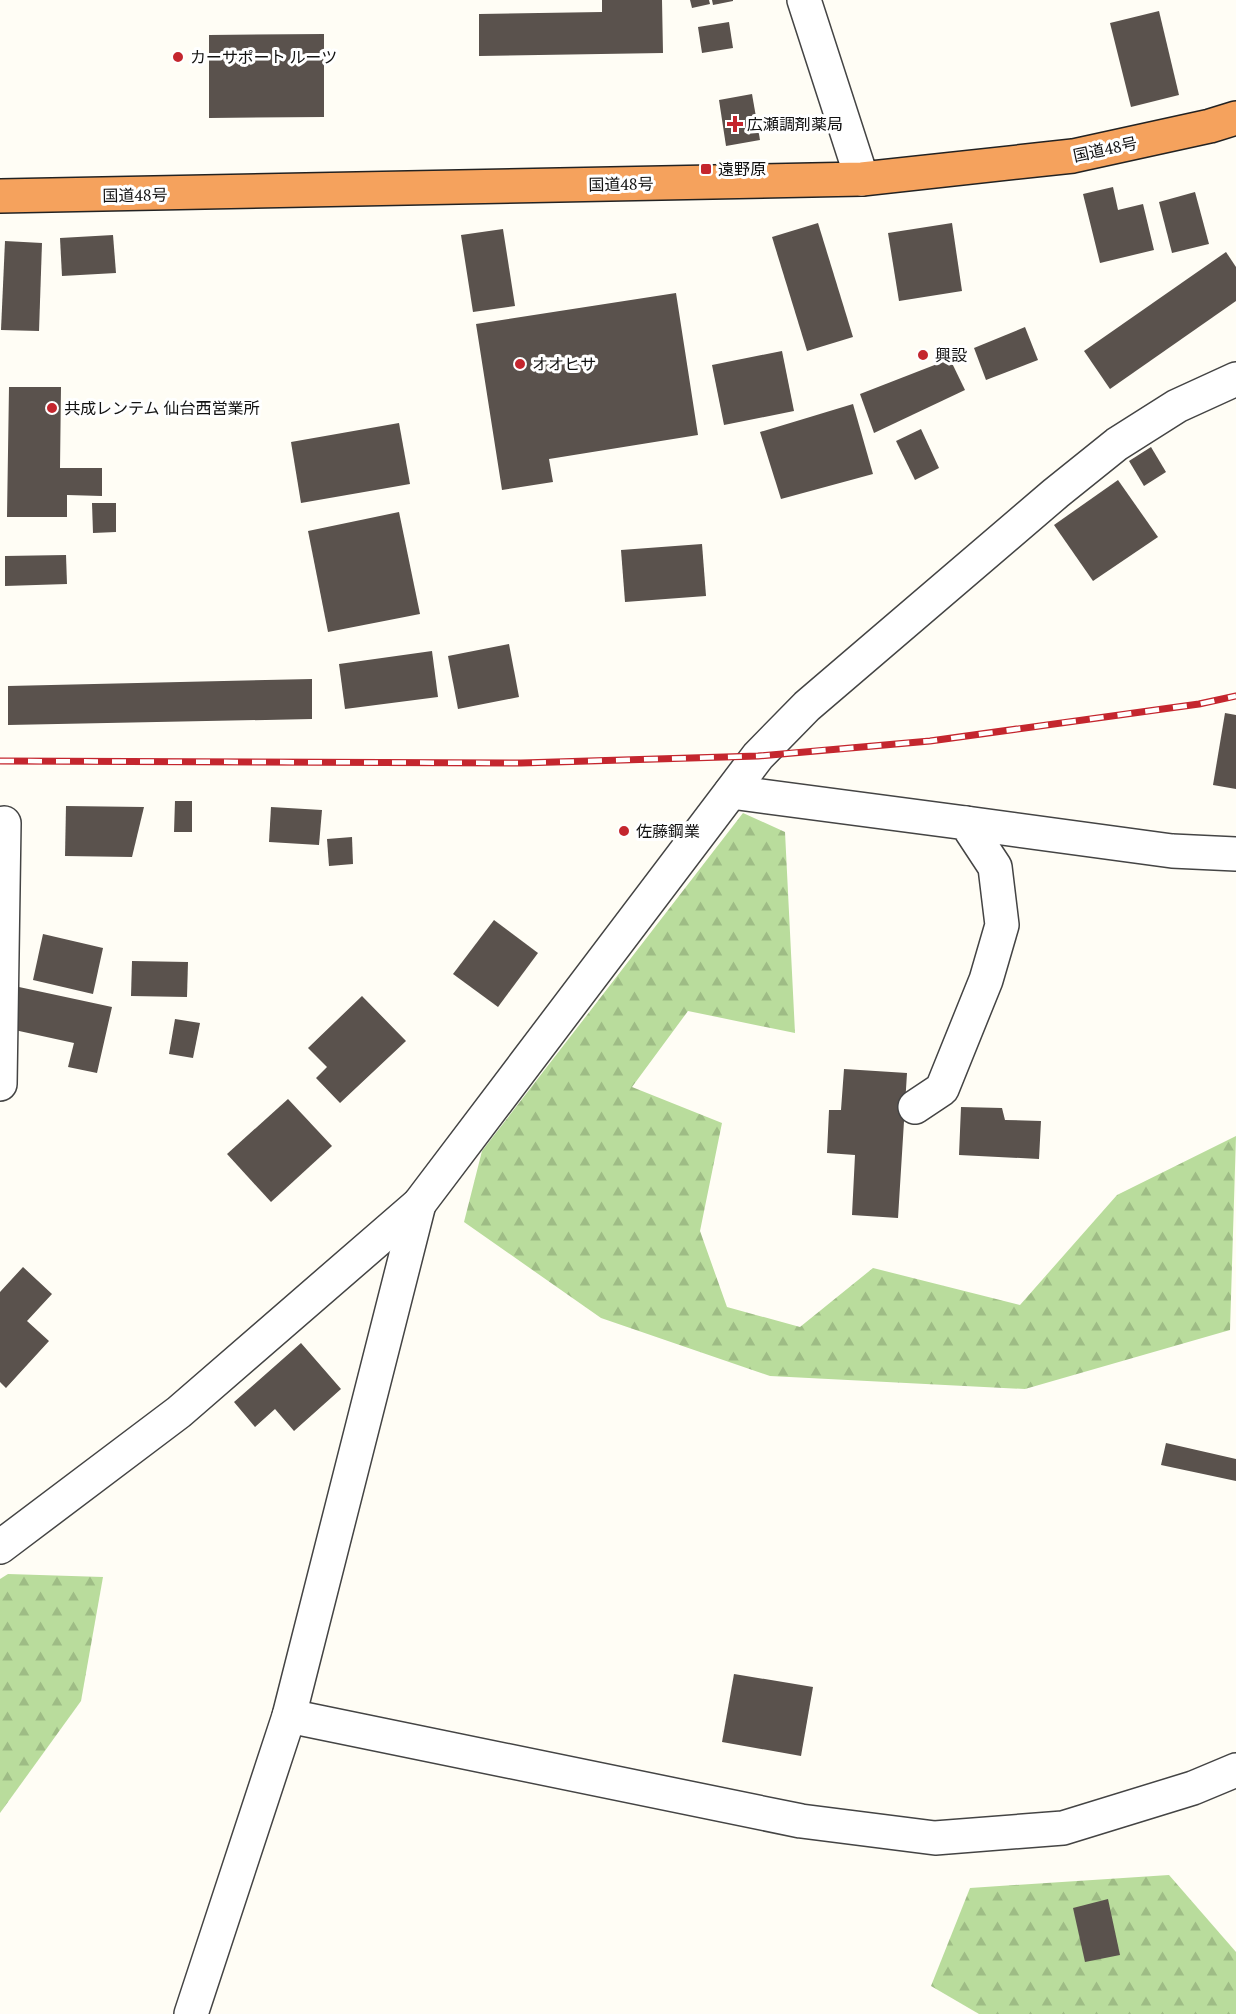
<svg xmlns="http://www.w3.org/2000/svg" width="1236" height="2014" font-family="'PT Serif','Noto Sans JP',serif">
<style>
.forest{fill:url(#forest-firs)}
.building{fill:#5a524d}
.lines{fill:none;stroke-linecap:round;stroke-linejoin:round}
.minor-casing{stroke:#444;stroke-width:36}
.highway-casing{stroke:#222;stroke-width:36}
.minor{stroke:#fff;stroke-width:33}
.highway{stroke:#f5a25d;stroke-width:33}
.rail-casing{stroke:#c4262e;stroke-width:7}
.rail{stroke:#fff;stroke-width:4.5;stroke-dasharray:14;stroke-linecap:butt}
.poi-dot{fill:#c4262e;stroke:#fff;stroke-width:2}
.labels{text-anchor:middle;stroke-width:6;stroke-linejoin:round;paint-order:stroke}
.poi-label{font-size:16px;fill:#111;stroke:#fff;text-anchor:start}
.street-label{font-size:16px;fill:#111;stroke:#fff}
</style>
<defs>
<pattern id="forest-firs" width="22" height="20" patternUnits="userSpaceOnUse" patternTransform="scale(1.5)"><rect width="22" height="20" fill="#b9dc9c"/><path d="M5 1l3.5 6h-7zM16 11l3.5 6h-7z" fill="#9ebc85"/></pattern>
</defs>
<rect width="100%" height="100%" fill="#fffdf5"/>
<!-- forest -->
<g class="forest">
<path d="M743,813L785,832L795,1033L688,1011L632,1087L722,1123L700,1231L727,1307L800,1327L873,1268L1020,1305L1117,1195L1236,1136L1230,1330L1025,1389L770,1376L601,1318L464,1222L482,1151Z"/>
<path d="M8,1574L103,1577L81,1701L0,1813V1579Z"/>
<path d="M1169,1875L1236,1952V2014H979L931,1986L970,1888Z"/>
</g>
<!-- building -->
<g class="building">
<path d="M602,0H662L663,53L479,56V14L602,12Z"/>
<path d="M690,0H709L710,4L692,8Z"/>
<path d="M712,0H733V1L713,5Z"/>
<path d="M1159,11L1179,95L1131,107L1110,23Z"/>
<path d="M729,22L733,48L702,53L698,27Z"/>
<path d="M324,34V117L209,118V35Z"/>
<path d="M752,94L760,140L726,146L719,100Z"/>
<path d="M1113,187L1118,210L1143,204L1154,250L1100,263L1083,194Z"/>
<path d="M1195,192L1209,244L1172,253L1159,202Z"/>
<path d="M818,223L853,337L807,351L772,237Z"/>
<path d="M952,223L962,291L899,301L888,233Z"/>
<path d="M503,229L515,306L473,312L461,235Z"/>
<path d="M113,235L116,273L62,276L60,238Z"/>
<path d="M5,241L42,243L39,331L1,330Z"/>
<path d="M1226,252L1236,267V301L1110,389L1084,351Z"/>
<path d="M676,293L698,435L549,459L553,482L502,490L476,324Z"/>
<path d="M1025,327L1038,360L986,380L974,348Z"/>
<path d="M782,351L794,411L724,425L712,365Z"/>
<path d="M950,359L965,390L874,433L860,394Z"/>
<path d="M9,387H61L60,468H102V496L67,495V517H7Z"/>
<path d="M853,404L873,474L781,499L760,432Z"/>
<path d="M399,423L410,484L301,503L291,442Z"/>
<path d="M921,429L939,468L915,480L896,441Z"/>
<path d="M1151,447L1166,472L1144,486L1129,461Z"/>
<path d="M1118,480L1158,537L1093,581L1054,525Z"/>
<path d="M92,503H116V532L93,533Z"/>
<path d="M399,512L420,614L328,632L308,531Z"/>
<path d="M702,544L706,596L625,602L621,550Z"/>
<path d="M66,555L67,584L5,586V556Z"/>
<path d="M509,644L519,697L458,709L448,656Z"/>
<path d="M432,651L438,697L345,709L339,664Z"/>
<path d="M312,679V719L8,725V686Z"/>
<path d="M1225,713L1236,715V789L1213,785Z"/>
<path d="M175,801H192V832H174Z"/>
<path d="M66,806L144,807L132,857L65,856Z"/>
<path d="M271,807L322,810L319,845L269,842Z"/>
<path d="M352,837L353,864L329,866L327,839Z"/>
<path d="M494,920L538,953L498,1007L453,974Z"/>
<path d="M43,934L103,948L93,994L33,980Z"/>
<path d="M132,961L188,962L187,997L131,996Z"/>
<path d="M19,987L112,1007L97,1073L68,1067L74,1043L10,1029Z"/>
<path d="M362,996L406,1041L340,1103L316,1078L327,1067L308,1048Z"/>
<path d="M175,1019L200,1023L193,1058L169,1054Z"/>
<path d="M844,1069L907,1073L898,1218L852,1215L855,1155L827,1153L829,1110H841Z"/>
<path d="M288,1099L332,1146L271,1202L227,1154Z"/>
<path d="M961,1107L1002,1108L1005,1120L1041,1121L1039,1159L959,1155Z"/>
<path d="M23,1267L52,1294L27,1321L49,1341L6,1388L0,1382V1292Z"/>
<path d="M301,1343L341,1389L294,1431L275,1409L255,1427L234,1402Z"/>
<path d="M1166,1443L1236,1459V1481L1161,1465Z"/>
<path d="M734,1674L813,1687L801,1756L722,1742Z"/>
<path d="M1108,1899L1120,1955L1085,1962L1073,1908Z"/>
</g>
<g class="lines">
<defs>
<g id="minor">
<path d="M804,0L862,179"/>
<path d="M731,792L966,823L995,867L1002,925L986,980L942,1089L915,1107"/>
<path d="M966,823L1172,851L1236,854"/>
<path d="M0,1084L4,823"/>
<path d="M0,1547L179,1412L419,1204L758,756L807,706L1056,493L1117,444L1177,406L1236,379"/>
<path d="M289,1716L801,1821L935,1838L1063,1828L1193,1788L1236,1770"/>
<path d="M191,2014L289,1716L419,1204"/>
</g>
<path id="highway" d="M0,196L862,179L1073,156L1210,126L1236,118"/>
</defs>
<!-- minor casing -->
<use href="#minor" class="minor-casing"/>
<!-- highway casing -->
<use href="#highway" class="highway-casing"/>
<!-- minor -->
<use href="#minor" class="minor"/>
<!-- highway -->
<use href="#highway" class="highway"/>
<defs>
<path id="rail" d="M0,761L521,763L758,756L930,741L1199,704L1236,696"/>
</defs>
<!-- rail casing -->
<use href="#rail" class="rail-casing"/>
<!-- rail -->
<use href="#rail" class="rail"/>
</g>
<!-- markers -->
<g class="poi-dot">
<circle cx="178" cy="57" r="6"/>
<path d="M732 115h6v6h6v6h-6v6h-6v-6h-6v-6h6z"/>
<rect x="700" y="163" width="12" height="12" rx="3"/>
<circle cx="923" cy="355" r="6"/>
<circle cx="520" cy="364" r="6"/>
<circle cx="52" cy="408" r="6"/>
<circle cx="624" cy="831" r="6"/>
</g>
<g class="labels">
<!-- poi labels -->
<g class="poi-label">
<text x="190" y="63">カーサポート ルーツ</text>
<text x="747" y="130">広瀬調剤薬局</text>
<text x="718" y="175">遠野原</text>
<text x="935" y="361">興設</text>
<text x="532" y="370">オオヒサ</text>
<text x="64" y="414">共成レンテム 仙台西営業所</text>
<text x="636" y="837">佐藤鋼業</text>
</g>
<!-- street labels -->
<g class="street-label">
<text transform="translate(1105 149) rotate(-12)" y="6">国道48号</text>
<text transform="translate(621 184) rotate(-1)" y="6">国道48号</text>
<text transform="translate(135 195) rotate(-1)" y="6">国道48号</text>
</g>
</g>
</svg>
